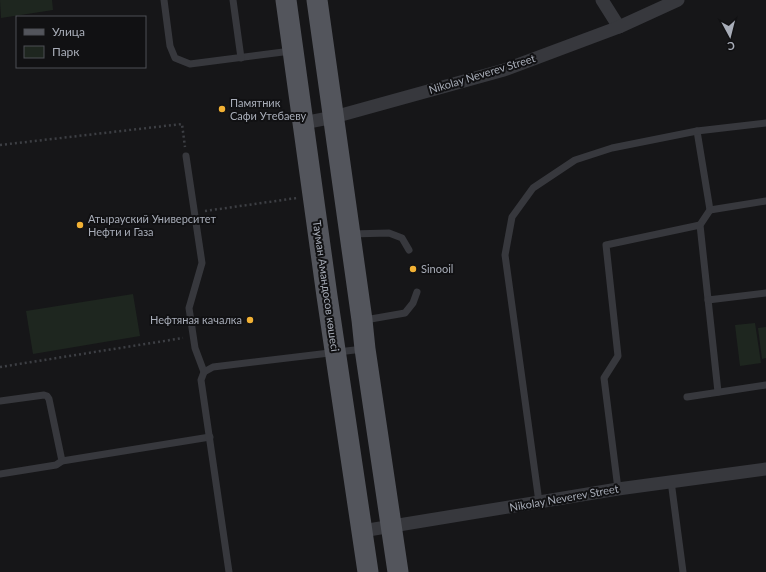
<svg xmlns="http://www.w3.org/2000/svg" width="766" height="572" font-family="Lato,sans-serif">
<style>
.green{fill:#1e261f}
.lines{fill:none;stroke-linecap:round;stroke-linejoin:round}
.path{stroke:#3d3f44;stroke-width:2.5;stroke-dasharray:2 3;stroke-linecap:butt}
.service{stroke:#37383d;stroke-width:7}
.minor{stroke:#37383d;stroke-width:13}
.primary{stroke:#53555c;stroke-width:21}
.poi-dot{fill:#f2b134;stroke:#111113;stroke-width:1.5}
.labels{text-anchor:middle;stroke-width:4;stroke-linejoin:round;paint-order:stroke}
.street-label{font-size:11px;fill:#a8adb8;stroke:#111113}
.poi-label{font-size:11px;fill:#a8adb8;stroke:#111113;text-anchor:start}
</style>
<rect width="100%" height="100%" fill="#161618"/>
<!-- green -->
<g class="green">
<path d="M0,0H52L53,10L1,18Z"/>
<path d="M133,294L140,336L33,354L26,311Z"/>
<path d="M755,323L761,363L740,366L735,325Z"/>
<path d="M766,327V358L762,359L758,328Z"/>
</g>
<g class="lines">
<!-- path -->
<g class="path">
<path d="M0,145L182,124L185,147"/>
<path d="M205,211L297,198"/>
<path d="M0,367L183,338"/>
</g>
<!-- service -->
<g class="service">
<path d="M164,0L170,46L175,58L190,64L291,51"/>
<path d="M233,0L241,58"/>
<path d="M697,131L710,210L700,225L718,392"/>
<path d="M186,156L202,263L189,308L195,348L204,372"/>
<path d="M710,210L766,201"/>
<path d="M351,234L389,233L402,238L409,250"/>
<path d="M708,300L766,293"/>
<path d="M365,320L405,313L413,303L417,292"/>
<path d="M687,397L766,385"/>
<path d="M0,401L44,395L47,396L49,399L62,461"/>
<path d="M0,474L56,465L62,461L210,437"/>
<path d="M671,481L683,572"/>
<path d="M618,489L604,378L618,356L606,245L700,225"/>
<path d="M539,502L505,255L512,217L533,188L575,160L612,148L697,131L766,123"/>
<path d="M229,572L201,380L204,372L213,367L363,349"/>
</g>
<!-- minor -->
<g class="minor">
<path d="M602,0L619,27"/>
<path d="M303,123L334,117L504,70L619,27L678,0"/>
<path d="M362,531L618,489L766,469"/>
</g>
<!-- primary -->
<g class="primary">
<path d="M286,0L327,296L368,572"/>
<path d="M317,0L362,320L365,349L398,572"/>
</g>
</g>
<!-- markers -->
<g class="poi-dot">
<circle cx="222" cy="109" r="4"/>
<circle cx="80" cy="225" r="4"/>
<circle cx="413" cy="269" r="4"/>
<circle cx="250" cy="320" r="4"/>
</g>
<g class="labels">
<!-- street labels -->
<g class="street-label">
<text transform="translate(482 74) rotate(-17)" y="4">Nikolay Neverev Street</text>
<text transform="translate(326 286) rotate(82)" y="4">Тауман Амандосов көшесі</text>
<text transform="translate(564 498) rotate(-10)" y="4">Nikolay Neverev Street</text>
</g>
<!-- poi labels -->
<g class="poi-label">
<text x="230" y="107">Памятник<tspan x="230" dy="13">Сафи Утебаеву</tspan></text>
<text x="88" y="223">Атырауский Университет<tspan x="88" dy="13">Нефти и Газа</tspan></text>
<text x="421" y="273">Sinooil</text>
<text x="242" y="324" text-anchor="end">Нефтяная качалка</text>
</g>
</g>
<!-- legend -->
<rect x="16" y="16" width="130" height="52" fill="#111113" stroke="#4d4f55"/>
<rect x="24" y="29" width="20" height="6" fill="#53555c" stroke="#4d4f55"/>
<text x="52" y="36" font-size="12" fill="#a8adb8">Улица</text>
<rect x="24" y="46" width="20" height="12" fill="#1e261f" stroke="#4d4f55"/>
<text x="52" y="56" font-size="12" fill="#a8adb8">Парк</text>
<!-- north arrow -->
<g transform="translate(730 36) rotate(173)" stroke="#111113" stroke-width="3" paint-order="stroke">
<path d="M0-3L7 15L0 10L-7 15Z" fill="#a8adb8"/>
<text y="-6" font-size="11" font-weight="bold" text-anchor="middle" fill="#a8adb8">С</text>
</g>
</svg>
